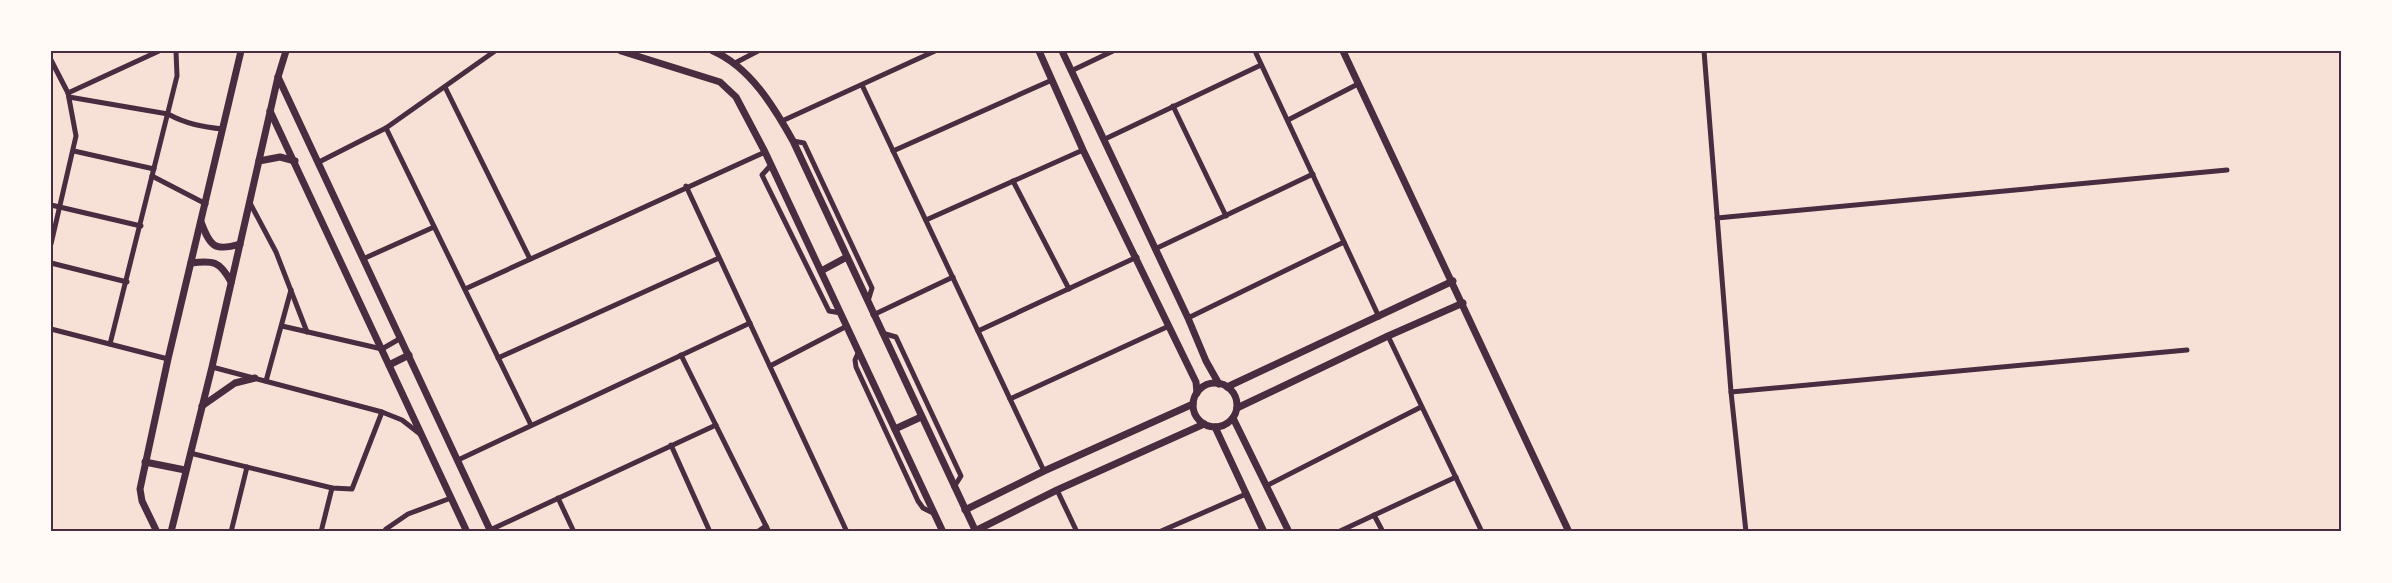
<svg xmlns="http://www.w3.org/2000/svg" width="2392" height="583" font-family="'Sofia Sans Condensed',sans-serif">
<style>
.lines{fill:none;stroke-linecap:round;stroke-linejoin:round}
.minor{stroke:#4a2c40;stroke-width:5}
.tertiary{stroke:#4a2c40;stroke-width:7}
.neatline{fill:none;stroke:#4a2c40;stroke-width:2}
</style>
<rect width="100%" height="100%" fill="#f7e1d7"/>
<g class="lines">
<!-- minor -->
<g class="minor">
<path d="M1255,51L1379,317"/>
<path d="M1704,51L1731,392L1746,532"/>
<path d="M51,60L68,93L76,136L51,244"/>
<path d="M735,63L758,51"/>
<path d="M1071,71L1113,51"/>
<path d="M862,85L1044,471"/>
<path d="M445,87L530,259"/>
<path d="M68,93L159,51"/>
<path d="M69,97L168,114C186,124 203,127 223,129"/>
<path d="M1173,106L1226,216"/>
<path d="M1288,120L1358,84"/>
<path d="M782,121L935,51"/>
<path d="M386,128L531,425"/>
<path d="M1105,139L1261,65"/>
<path d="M793,141L804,143L872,288L868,301"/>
<path d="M74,151L154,169"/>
<path d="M893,151L1052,80"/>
<path d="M319,162L386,128L495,51"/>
<path d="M771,165L762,175L829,311L841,313"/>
<path d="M152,176L206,204"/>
<path d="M1013,181L1069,289"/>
<path d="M686,186L847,532"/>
<path d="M250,203L276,252L307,332"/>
<path d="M51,205L141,226"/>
<path d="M1717,218L2227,170"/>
<path d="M926,220L1083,150"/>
<path d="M1155,249L1313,174"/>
<path d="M365,258L434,227"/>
<path d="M51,263L127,282"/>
<path d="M465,289L765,152"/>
<path d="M873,315L953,277"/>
<path d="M1188,318L1344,242"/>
<path d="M282,326L382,349L401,338"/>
<path d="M51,329L168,359"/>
<path d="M978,331L1137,257"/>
<path d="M882,333L896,337L961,476L954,487"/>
<path d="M1388,336L1482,532"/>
<path d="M110,344L177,76L176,51"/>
<path d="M859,351L855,360L856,367L918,501L923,508L935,514"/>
<path d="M681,355L769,532"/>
<path d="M498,358L719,258"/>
<path d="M770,366L847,326"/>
<path d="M212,367L382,412L402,420L420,434"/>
<path d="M266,381L291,290"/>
<path d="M1731,392L2187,350"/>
<path d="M1010,399L1169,326"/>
<path d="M671,445L710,532"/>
<path d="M190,453L332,488L352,489L382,412"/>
<path d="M458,460L750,323"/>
<path d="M1266,486L1421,407"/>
<path d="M1057,490L1077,532"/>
<path d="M558,498L574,532"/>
<path d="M1374,515L1383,532"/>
<path d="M490,530L716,425"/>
<path d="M231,532L247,467"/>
<path d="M321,532L332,488"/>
<path d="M384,532L386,529L408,514L451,498"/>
<path d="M757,532L766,526"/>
<path d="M1159,532L1246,494"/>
<path d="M1338,532L1456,477"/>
</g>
<!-- tertiary -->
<g class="tertiary">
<path d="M621,51L720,82L736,97L765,152L943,532"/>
<path d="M713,51C750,67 774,107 793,141L976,532"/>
<path d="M1039,51L1083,150L1196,382L1197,393"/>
<path d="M1062,51L1188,318L1206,361L1219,384"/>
<path d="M1343,51L1569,532"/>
<path d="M278,77L491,532"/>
<path d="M270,111L467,532"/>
<path d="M259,161L280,157L295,161"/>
<path d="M201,222C210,246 214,252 240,244"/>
<path d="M191,263C213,260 220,261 231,282"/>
<path d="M821,271L847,257"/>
<path d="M389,365L409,355"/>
<circle cx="1215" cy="405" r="22"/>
<path d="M1227,387L1453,281"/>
<path d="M202,406L235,383L255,378"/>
<path d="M1237,408L1388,336L1463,303"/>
<path d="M1233,418L1289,532"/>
<path d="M1215,427L1264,532"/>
<path d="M895,429L921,417"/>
<path d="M145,462L185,470"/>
<path d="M965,510L1044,471L1193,404"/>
<path d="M975,531L1057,490L1204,424"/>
<path d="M157,532L142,501L140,489L168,359L241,51"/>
<path d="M171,532L212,367L278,77L286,51"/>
</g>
</g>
<!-- border -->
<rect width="2392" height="583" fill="none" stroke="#fffaf5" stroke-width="105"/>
<rect x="52" y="52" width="2288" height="478" class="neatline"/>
</svg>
